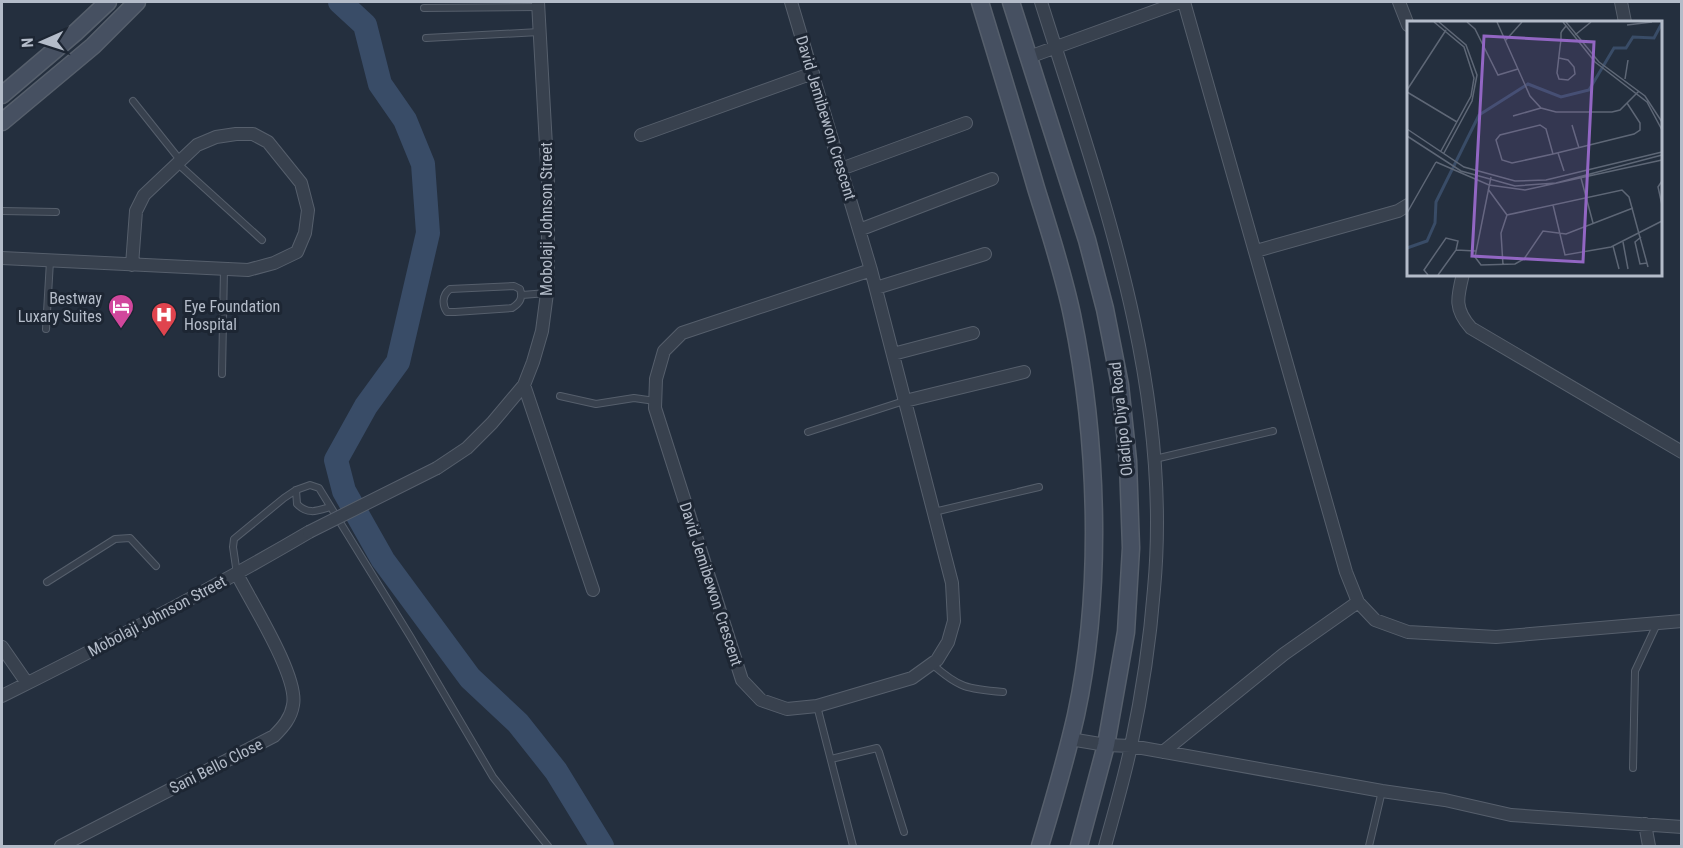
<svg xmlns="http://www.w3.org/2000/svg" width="1683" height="848" font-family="'Roboto Condensed',sans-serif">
<rect width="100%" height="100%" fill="#242f3e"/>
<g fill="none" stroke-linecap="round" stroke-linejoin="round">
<path stroke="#394c67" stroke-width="24" d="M340,2L365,25L380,84L405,120L423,164L428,233L398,362L366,406L336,460L344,491L383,560L470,678L518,723L556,771L602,846"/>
<defs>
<path id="lane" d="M424,8L538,7
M426,38L539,32
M133,101L180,160
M177,163L262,240
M2,211L56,212
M514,286L520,289C523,298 520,303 512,308L455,312H447C442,305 442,295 450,289Z
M522,295L547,293
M46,329L50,261
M222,374L224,269
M560,396L596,404L634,398L655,401
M808,432L904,401
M1155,459L1273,431
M296,490L297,504C308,515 317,511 330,507
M934,512L1039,487
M237,574L233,547L234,539L284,498L296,490L310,485L319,488L410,636L493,777L548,846
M47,582L115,539L130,538L156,566
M932,664C959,688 967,689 1003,692
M817,706L853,846
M831,759L877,748L879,752L904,832
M1633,768L1635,671L1657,624
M1369,846L1382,791"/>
<path id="street" d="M791,2L871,270L952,583L954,621L948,642L937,660L912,678L817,706L787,709L761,700L742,680L655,408L656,379L664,351L682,333L871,270
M1041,2C1101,192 1173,386 1154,589C1150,641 1142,694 1131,746C1124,779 1114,813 1105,846
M1184,2L1346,572L1358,602L1375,620L1408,632L1496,637L1682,621
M1399,2L1408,25
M1621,2L1625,22
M1029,57L1180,2
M641,135L813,73
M841,169L966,123
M859,230L992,179
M1256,251L1398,211L1408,205
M2,258L248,270L274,263L297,252L305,233L308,210L301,183L268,142L253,134H236L216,137L197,145L144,195L136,211L132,265
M1463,274C1457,298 1454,309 1471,328L1682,452
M876,288L985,254
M893,354L973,333
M524,385L593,590
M905,401L1024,372
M437,468L467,448L492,423L524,385L533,362L542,331L547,293L548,262V182L538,2
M2,647L27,683
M2,696C106,644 209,591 309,532
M1070,739L1106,745L1131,746L1382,791L1445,800L1511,815L1682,827
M1163,752L1284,654L1358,602
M1645,824L1649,846
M61,846L274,736C283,727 291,718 293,705C299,677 251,602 237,574"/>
<path id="secondary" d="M980,2C999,64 1018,126 1036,188C1049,230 1063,272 1072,315C1098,440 1103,590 1076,715C1066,759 1053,803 1040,846
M1011,2L1087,240L1105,309L1120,385L1128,461L1131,548L1126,632L1106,745L1079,846
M2,95L75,33L108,2
M2,122L93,46L137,2"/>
</defs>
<use href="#lane" stroke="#565f6c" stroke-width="8"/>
<use href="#street" stroke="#565f6c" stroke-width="14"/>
<use href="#secondary" stroke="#565f6c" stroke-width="19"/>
<use href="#lane" stroke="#38414e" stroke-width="6"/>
<use href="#street" stroke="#38414e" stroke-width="12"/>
<use href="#secondary" stroke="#465061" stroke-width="16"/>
<defs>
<path id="street-bridge" d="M309,532L437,468"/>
</defs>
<use href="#street-bridge" stroke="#565f6c" stroke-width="14" stroke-linecap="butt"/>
<use href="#street-bridge" stroke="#38414e" stroke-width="12"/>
</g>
<defs>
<symbol id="hotel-pin" viewBox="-11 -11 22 30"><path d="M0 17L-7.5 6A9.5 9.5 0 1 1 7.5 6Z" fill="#d1479c" stroke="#1d2633"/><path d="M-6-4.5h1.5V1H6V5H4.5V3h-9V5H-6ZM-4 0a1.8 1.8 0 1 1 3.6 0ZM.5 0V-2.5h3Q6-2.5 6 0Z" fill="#fff"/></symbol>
<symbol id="hospital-pin" viewBox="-11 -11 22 30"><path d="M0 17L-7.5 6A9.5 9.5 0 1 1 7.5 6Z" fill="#e0444e" stroke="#1d2633"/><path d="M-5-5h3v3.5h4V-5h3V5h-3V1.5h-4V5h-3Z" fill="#fff"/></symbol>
</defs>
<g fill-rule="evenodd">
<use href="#hotel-pin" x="106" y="292" width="30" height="40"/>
<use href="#hospital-pin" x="149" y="300" width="30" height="40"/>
</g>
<g text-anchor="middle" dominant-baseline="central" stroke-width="6" stroke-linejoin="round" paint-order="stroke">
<g font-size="16" fill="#b4bcc9" stroke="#1d2633">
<text transform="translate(826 118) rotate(73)">David Jemibewon Crescent</text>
<text transform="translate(546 219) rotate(-90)">Mobolaji Johnson Street</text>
<text transform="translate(1121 419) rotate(-96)">Oladipo Diya Road</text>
<text transform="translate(711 584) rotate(72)">David Jemibewon Crescent</text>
<text transform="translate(157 616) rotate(-28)">Mobolaji Johnson Street</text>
<text transform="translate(216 766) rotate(-27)">Sani Bello Close</text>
</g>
<g font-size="16" fill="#b4bcc9" stroke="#1d2633" text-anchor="end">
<text x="102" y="298">Bestway<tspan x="102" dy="18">Luxary Suites</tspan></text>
<text x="184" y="306" text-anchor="start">Eye Foundation<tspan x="184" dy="18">Hospital</tspan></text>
</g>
</g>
<g transform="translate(1407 21)">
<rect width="255" height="255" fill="#242f3e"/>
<path fill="none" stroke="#394c67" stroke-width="3" d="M0,227L20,220L28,202L29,181L72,94L121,63L154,76L182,69L207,27H219L226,16L247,17L255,2"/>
<path fill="none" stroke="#5e6776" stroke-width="1.5" d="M27,1L57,26L67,57L64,75L34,130M32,1L59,24L70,54L65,80L37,132M60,1L68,8L91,54L111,48M90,1L123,75L134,87L149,91H205L213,89L232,70M156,1L188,41L240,81L255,109M159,1L192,41L238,75L255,101M220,4L245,1M168,14L184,1M98,20L115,1M152,37L161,39L167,46L168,53L161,59L152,58L150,52L153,26L154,19V12L155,10L159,5M218,58L221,39M0,69L39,9M0,71L50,101M106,95L134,87M165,104L172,127M0,108L57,146L108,160L139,159L255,131M0,115L54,150L108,165L149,162L255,134M151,132L157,150M146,133L139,108L133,104L93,114L89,119L95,139L105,142L146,133L227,113L233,109V102L220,82M29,141L82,164L118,169L255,139M84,156L68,236L74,244L108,243L117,238L136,210L159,213L226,187M174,157L186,202M255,160L251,166L255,184M81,168L100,194M146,184L158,234L204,226L255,200M0,192L29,141M234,216L228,221L233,243L240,242M216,221L221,248M206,225L212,248M96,244L94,212L100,194L215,169L222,176L241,246M21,254L17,249L39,217L51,220L49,229M31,254L49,229L69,230"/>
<path fill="#9266c3" fill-opacity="0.15" stroke="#9266c3" stroke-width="3" d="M77,15L187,21L176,241L65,235Z"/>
<rect width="255" height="255" fill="none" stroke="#b4bcc9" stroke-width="3"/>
</g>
<rect width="1683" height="848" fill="none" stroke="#b4bcc9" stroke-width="6"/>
<g transform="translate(42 42) rotate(267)" stroke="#1d2633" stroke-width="4.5" paint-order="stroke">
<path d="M0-4.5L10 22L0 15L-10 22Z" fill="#b4bcc9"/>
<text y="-9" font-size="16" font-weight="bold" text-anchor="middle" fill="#b4bcc9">N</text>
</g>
</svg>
